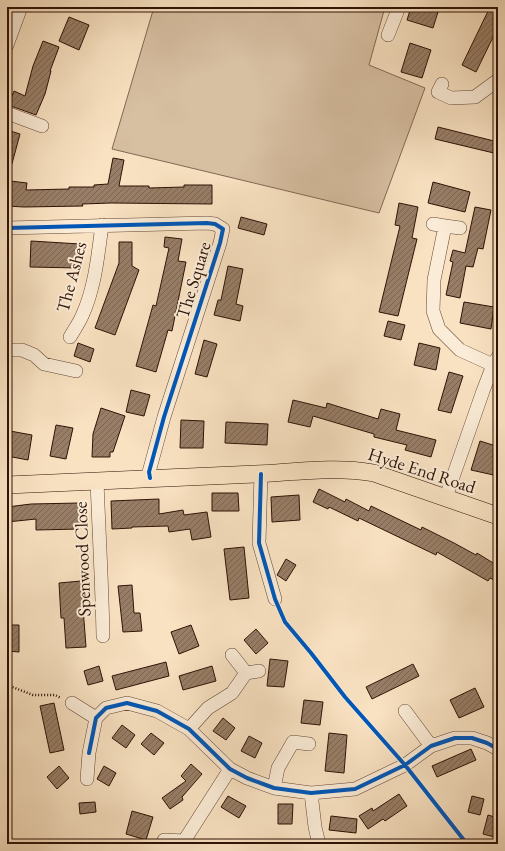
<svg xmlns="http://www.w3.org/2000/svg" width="505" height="851" font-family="'EB Garamond',serif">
<defs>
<pattern id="building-hatch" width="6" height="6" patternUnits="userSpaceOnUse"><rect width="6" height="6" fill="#987e67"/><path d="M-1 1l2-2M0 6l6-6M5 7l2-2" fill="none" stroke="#7c6653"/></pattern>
</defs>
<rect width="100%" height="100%" fill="#f9e2c2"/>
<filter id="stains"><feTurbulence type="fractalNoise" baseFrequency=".005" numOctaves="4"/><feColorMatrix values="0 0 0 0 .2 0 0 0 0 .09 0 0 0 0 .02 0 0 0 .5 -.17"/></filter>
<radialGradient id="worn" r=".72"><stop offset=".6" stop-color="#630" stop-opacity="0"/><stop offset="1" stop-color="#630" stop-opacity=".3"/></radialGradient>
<path fill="#d7bfa2" stroke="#836854" d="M154,7H385L369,65L425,88L379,213L112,149Z"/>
<path fill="url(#building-hatch)" stroke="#2f1205" d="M411,7H423L438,12L433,28L407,20Z
M490,7H498V27L476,72L462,65Z
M69,17L89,25L79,50L59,41Z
M43,41L59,47L50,71H51L45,94L36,115L8,105L14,91L25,96L33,66Z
M410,43L431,50L422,78L401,72Z
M438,127L498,142V154L435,139Z
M7,130L20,134L10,171L7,170Z
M113,158L124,160L119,186H149V188L184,187V185H212V204L111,203L82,204L83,206L24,207L7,206L10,181L27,183L26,190L69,189V187H94V185L108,184Z
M433,182L470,192L465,212L428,203Z
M399,203L418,207L412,238L417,239L398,316L379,312L400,226L395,225Z
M475,207L491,210L483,249L478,248L473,267L466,266L460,298L446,295L453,262L450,261L453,250L465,253Z
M241,217L267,224L264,235L238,228Z
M165,237L182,239L178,261L186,262L172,331L168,330L156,372L136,366L153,305L156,306L169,248L164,247Z
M31,241L80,244L79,268L30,267Z
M119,242H132V266L139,270L115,335L95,328L119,263Z
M228,266L243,269L236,304L243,306L240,321L214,315L218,300H221Z
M464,302L494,307L491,329L460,323Z
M388,321L405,325L401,340L384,336Z
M204,340L217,344L207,377L195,374Z
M78,343L94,349L90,362L74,356Z
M419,343L440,348L436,370L414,365Z
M449,372L463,376L451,413L438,410Z
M131,390L150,395L144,416L126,412Z
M293,400L326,408L327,403L378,419L381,409L400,414L396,430L436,440L431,457L405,450L407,445L374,437V434L313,416L310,427L288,422Z
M101,408L125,416L113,452H110V457H92L93,434Z
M181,420L204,421L203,448H180Z
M226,422L268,424L267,445L225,443Z
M56,425L73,428L66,459L50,456Z
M10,431L32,435L28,460L7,456V445Z
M480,441L496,446L493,457L498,458V476L471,470Z
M319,489L345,502L346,499L369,511L371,506L421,530L422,527L454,543L476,555L477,553L498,566V582L490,578L488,581L437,552L436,555L359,518L358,521L329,507L328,509L313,502Z
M212,493H238L239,511H212Z
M299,495L300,520L272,522L271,497Z
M159,499V514L183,510L184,515L207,512L211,537L192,540L190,529L169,532L168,526L132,527V528L112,529L111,501Z
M79,503L80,529L36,530V519L7,522V507L31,504Z
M244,547L249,598L230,600L224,549Z
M286,559L296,565L286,581L277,575Z
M81,581L86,647L66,648L64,618H61L59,583Z
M132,585L134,613H140L142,631L123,632L118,586Z
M7,625H19V652L7,651Z
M191,625L199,646L179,654L171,632Z
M256,629L268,643L256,654L244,640Z
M270,659L288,661L284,687L267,686Z
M166,662L169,676L116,690L112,676Z
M413,664L419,676L372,699L366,687Z
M99,666L103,681L88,685L84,671Z
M212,666L216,681L183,690L179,676Z
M475,688L484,707L459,718L450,700Z
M304,700L323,702L320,725L301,723Z
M54,703L64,750L50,753L40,706Z
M223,718L235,728L226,740L213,731Z
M122,725L135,735L126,748L112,738Z
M151,733L164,743L154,755L141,744Z
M329,733L347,735L344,773L325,771Z
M249,736L262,743L255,758L241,751Z
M471,749L476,760L437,777L432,766Z
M191,764L202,774L182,797L183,800L170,809L162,798L186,781L181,776Z
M59,766L69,778L57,789L47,777Z
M104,766L116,773L109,786L97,779Z
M399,794L407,806L385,821L383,819L368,829L359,816L372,808L373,811Z
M228,796L246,806L239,818L221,807Z
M472,796L484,799L480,815L468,812Z
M95,802L96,812L80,814L79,803Z
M278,804H293L292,824H278Z
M132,811L153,817L146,840L126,834Z
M488,815L498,818V838L483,834Z
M331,816L357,819L356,833L329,830Z"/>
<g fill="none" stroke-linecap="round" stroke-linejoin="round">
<defs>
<path id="minor" d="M388,35L399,7
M7,45L21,7
M442,84L438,92L451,98L475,97L498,80
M7,113L42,126
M433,224L445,226L434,280L433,311L439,329L460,350L493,365
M445,226L460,228
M7,228L207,223L215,224L223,229L220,243L164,417L149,472L150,478
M70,337C74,330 79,323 82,316C95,288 98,255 102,225
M7,350H22L34,355L44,364L76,371
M261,474L259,543L275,599
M97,481C99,533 102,584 103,636
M446,497L483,391L493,365L498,357
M246,673L259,671
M72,703L96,718
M405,711L431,746
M189,729L208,708L232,693L246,673L232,655
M87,779L89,753L96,718L106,708L127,703L157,711L189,729L230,769L247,778L274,788L311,793L355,789L405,765L431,746L455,738H472L487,743L498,749
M274,788L278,768L293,742L309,744
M311,793L315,827L319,844
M164,840L184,841
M186,844L184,841L230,769"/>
<path id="major" d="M7,485C90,481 173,477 256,474C296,472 335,466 374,473L498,516"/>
</defs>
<use href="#minor" stroke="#624634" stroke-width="14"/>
<use href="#major" stroke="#2f1205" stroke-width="18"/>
<path stroke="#2f1205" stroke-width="2.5" stroke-dasharray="1 2" stroke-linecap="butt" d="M7,685L33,695H55L61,698"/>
<use href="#minor" stroke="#fbecd7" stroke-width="13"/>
<use href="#major" stroke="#f9e2c2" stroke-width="17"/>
<defs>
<path id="cycleway" d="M7,228L207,223L215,224L223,229L220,243L164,417L149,472L150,478
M261,474L259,543L275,599L285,622L311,653L345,697L405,765L467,844
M89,753L96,718L106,708L127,703L157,711L189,729L230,769L247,778L274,788L311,793L355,789L405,765L431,746L455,738H472L487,743L498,749"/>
</defs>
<use href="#cycleway" stroke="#fbecd7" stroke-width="6"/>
<use href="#cycleway" stroke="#0057b8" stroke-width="4"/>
</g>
<g text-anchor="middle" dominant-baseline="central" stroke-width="4" stroke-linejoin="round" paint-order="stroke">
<g font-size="18" fill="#2f1205" stroke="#fbecd7">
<text transform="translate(71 277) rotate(-75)">The Ashes</text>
<text transform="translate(193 280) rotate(-73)">The Square</text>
<text transform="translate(422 470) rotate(18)">Hyde End Road</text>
<text transform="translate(82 559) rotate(-92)">Spenwood Close</text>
</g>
</g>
<rect width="505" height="851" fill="none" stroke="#f9e2c2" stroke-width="24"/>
<rect x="8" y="8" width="489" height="835" fill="none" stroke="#2f1205" stroke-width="2"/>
<rect x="12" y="12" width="481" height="827" fill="none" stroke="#2f1205"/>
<rect width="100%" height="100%" filter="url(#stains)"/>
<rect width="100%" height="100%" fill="url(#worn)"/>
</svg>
